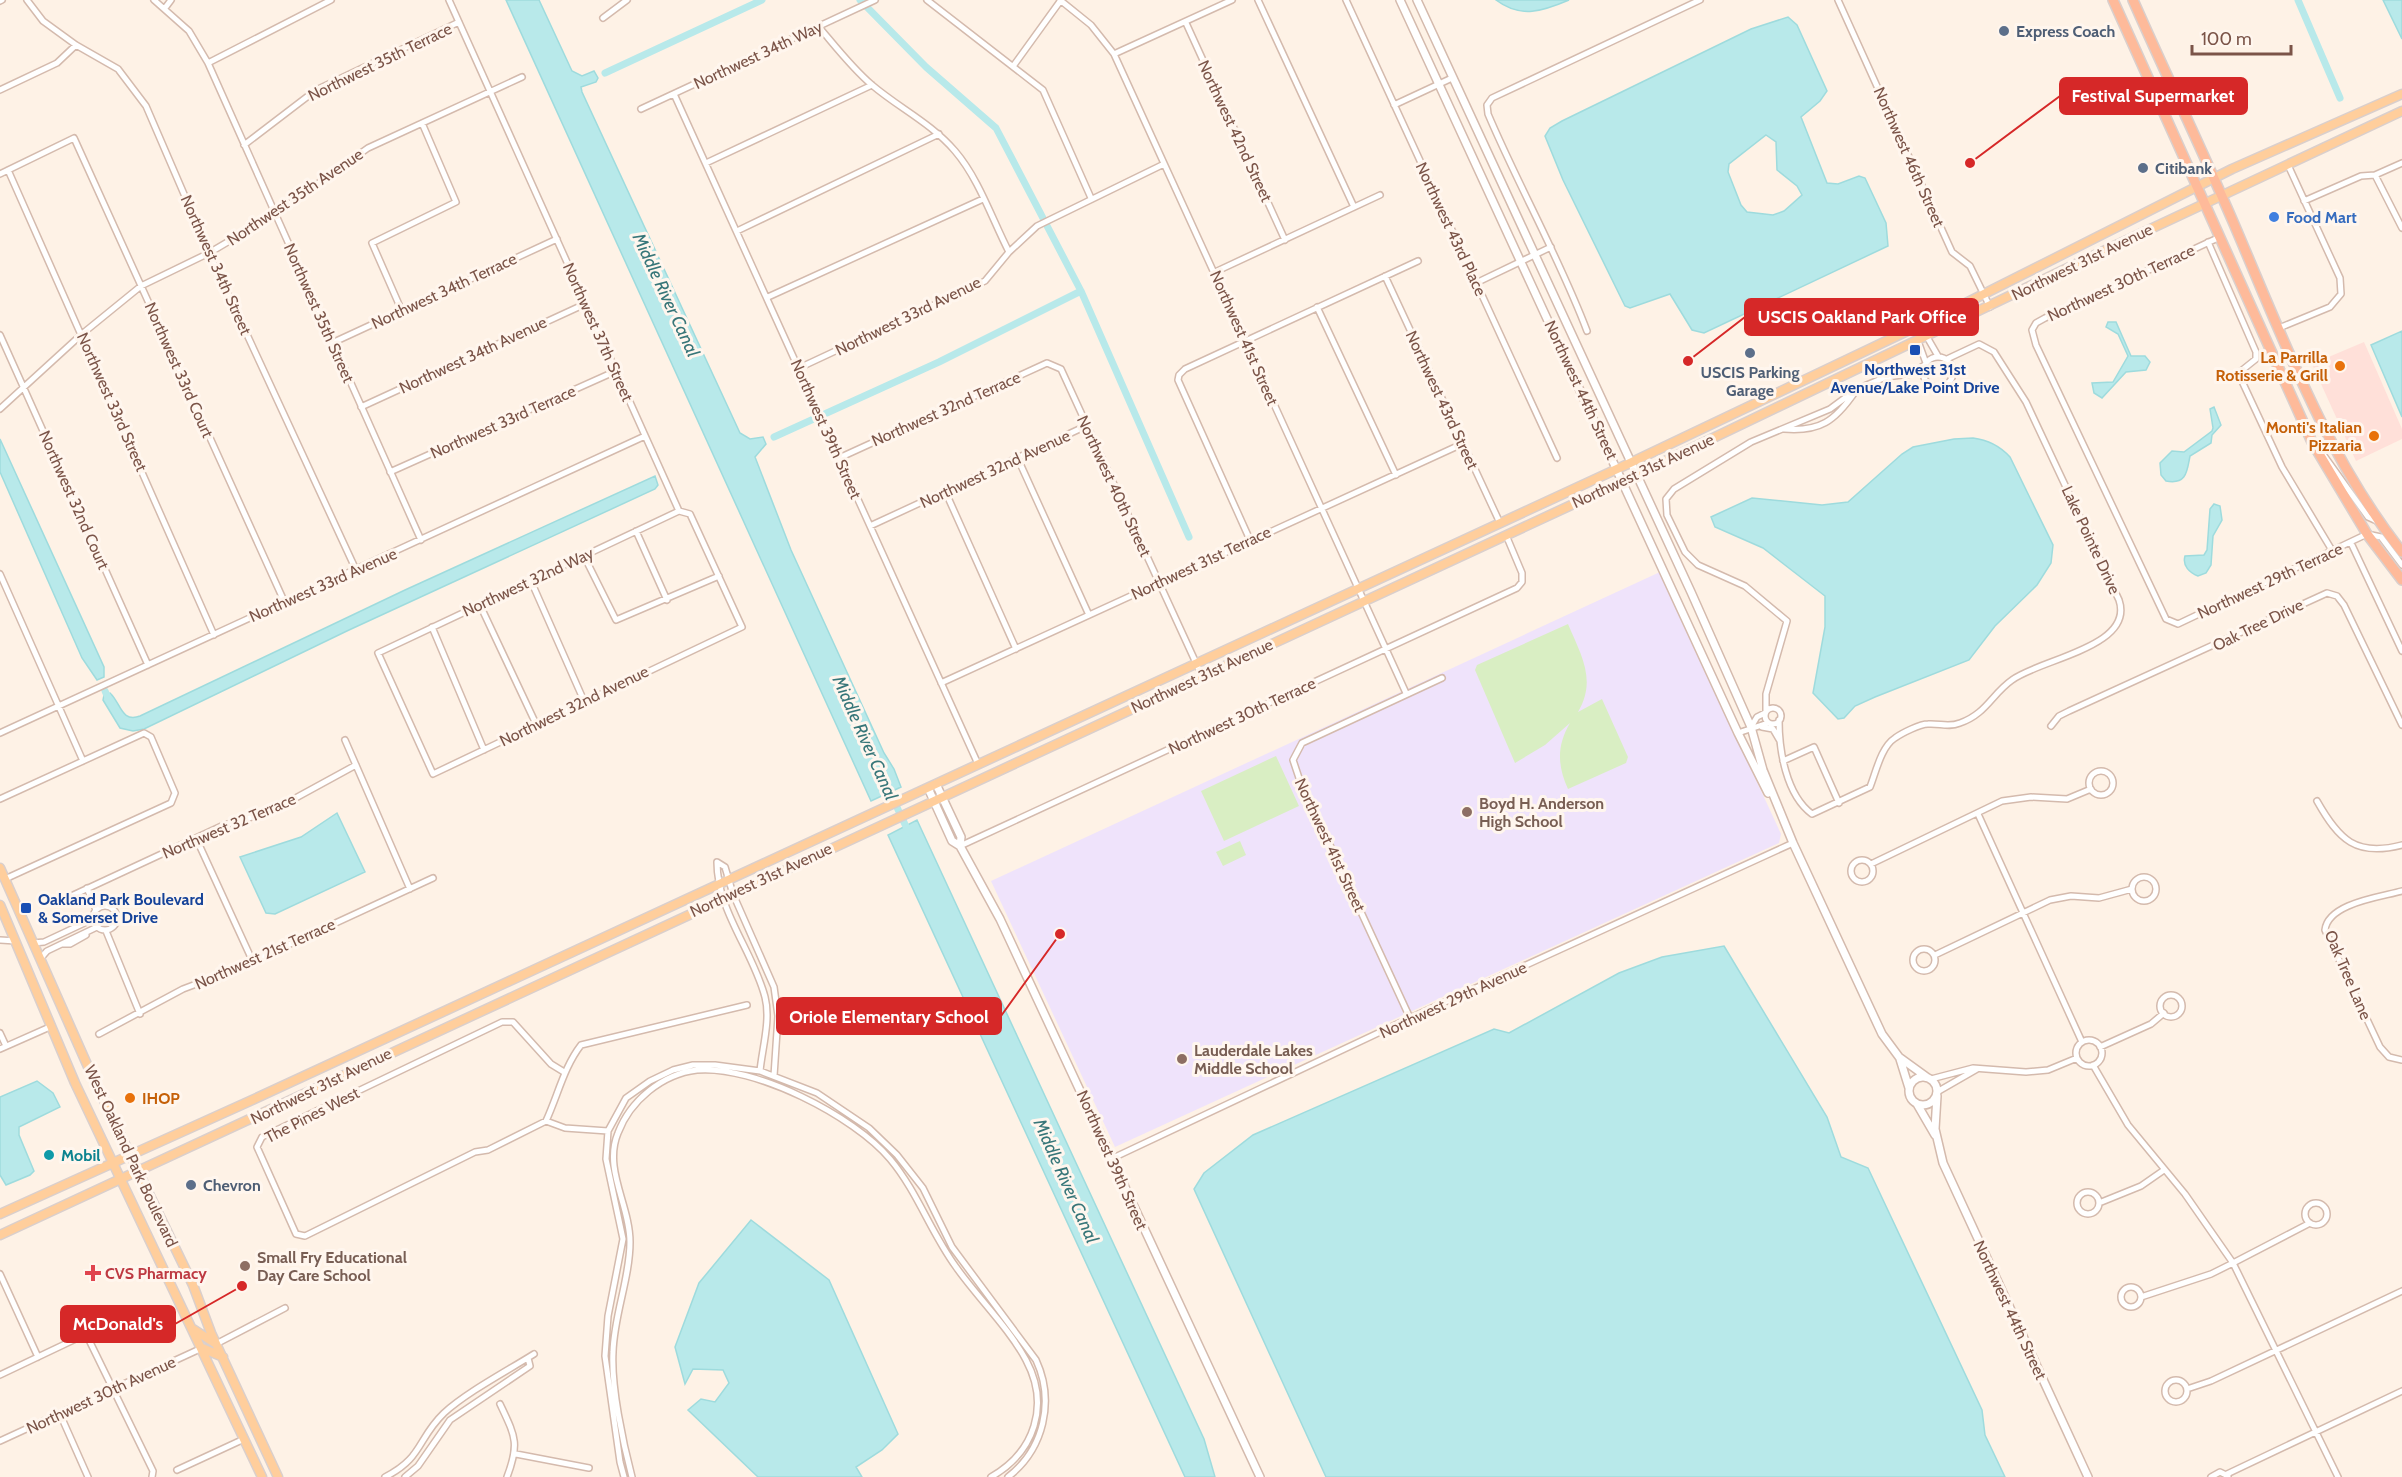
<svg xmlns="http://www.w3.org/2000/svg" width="2402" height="1477" font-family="Cabin,sans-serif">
<rect width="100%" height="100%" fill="#fef2e6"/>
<path fill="#ffe0d9" d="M2364,342L2402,429V439L2356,461L2312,364Z"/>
<path fill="#efe3fb" d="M1660,572L1781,834L1779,843L1115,1147L991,881Z"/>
<path fill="#d9eec3" d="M1568,624C1581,655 1597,680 1578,712L1602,699L1628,757L1626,763L1568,789C1557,765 1557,745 1570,723L1545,745L1515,763L1475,670L1477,665Z
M1276,756L1299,806L1224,841L1201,791Z
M1240,841L1246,855L1223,866L1216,852Z"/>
<path fill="#b8e9ea" stroke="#9edbdd" stroke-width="1.5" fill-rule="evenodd" d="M506,0H539L572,71L582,76L594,71L598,78L596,82L581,87L582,92L740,433L750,439L763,437L766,444L755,457L791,550L884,753L894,769L901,787L871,801Z
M1496,0H1569C1543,11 1521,19 1496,0Z
M2383,0H2402V39Z
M1788,17L1797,25L1827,91L1820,101L1801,117L1827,183L1838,184L1859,176L1865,178L1886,223L1888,246L1704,333L1692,330L1670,294L1630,308L1625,306L1563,180L1545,136L1550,128L1562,121L1751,29ZM1766,135L1776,142L1777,170L1797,186L1802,195L1784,211L1773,215L1747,212L1741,205L1728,172L1729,164Z
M2108,322H2116L2131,356H2145L2150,362L2146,370L2126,372L2102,398L2094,393L2092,383L2113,382L2128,356L2118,334L2106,327Z
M2402,331V417L2371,345Z
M2214,407L2221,425L2212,435L2211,443L2190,456C2187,471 2187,485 2166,481L2161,475L2160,463L2172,451L2184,452L2212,431L2213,428L2210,409Z
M1973,438C1989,440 2000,446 2010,457L2053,545L2051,563L2037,585L1995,626L1969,660L1875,697L1855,706L1844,718L1838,719L1813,693L1825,627V596L1763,548L1715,527L1711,517L1752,498L1822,505L1848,502L1902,454L1913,447L1954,439Z
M0,439L104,667V677L97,680L82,658L0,472Z
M655,476L658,485L655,489L349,630L144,729L133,731L120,728L103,700L104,695L110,693C121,703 121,723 140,716L405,590Z
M2214,504L2220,506L2222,520L2213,536L2211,565L2206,573L2198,576C2190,573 2182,566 2185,556L2204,555L2207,550L2210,509Z
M337,813L365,872L275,914L266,913L240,857L301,837Z
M917,820L1204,1439L1215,1477H1185L888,835Z
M1724,946L1827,1117L1841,1157L1868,1168L1982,1410L1985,1435L2005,1477H1326L1194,1189L1204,1173L1253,1135L1494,1029L1509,1033L1619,973L1662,957Z
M37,1081L53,1093L60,1107L19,1127V1135L34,1171L30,1175L6,1185L0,1175V1097Z
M751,1220L829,1280L898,1434L882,1450L856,1467L862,1477H758L688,1410L701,1399L715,1402L729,1383L723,1370L693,1369L685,1384L675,1347L699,1283Z"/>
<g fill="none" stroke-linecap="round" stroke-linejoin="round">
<path stroke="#b8e9ea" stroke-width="7" d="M2298,0L2340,98
M605,73L762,0
M1081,291L1189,537
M774,437L939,362L1081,291L996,128L926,67L860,0
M105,691L110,702
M887,786L909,833"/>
<defs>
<path id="minor" d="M27,0L43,21L76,45L118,69L146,106L212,259L356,570
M154,0L189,31L208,63L421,540
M449,0L679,511
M927,0L1043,90L1091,198
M1060,0L1091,25L1114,54L1406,693
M1258,0L1354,207
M1346,0L1557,458
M1838,0L1952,252L1970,266L1990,307
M0,1L2,0
M165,8L171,0
M603,18L627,0
M1186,23L1285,240
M819,27C836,47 852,68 872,85C899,108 931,123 955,151C979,179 992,219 1009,252
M1114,54L1232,0
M208,63L331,0
M1014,65L1061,0
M0,90L57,63L76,45
M674,94L978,764
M1394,105L1452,78
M641,109L875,0
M244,145L316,90L459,22
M706,163L872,85
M8,170L214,635
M0,174L74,138L284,601
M2375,175L2402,228
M2304,201L2361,176L2375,175L2402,163
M737,231L939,134
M2220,237L2045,318L2036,323L2032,330L2036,345L2166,619L2178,624L2367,534L2381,537L2402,565
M2208,242L2256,352V359L2241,371L2240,377L2282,467L2333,552
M1215,272L1380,195
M1385,276L1500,523
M1476,283L1551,247
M768,297L983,199
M1317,307L1396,475
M401,309L372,243L456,202L422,123
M2279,328L2330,307L2341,294L2340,278L2288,165
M1587,331C1559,257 1519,187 1488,114L1487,105L1492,98L1700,0
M0,335L148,665
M1927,337L1938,356
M1918,341L1926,363
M332,343L557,239
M1923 372a15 15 0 1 1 30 0a15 15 0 1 1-30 0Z
M799,368L985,281L1009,252L1037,226L1164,164
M361,407L585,304
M0,409L82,334L141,286L209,253L275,214L368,148L522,77
M1784,429C1820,432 1835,421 1855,392
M2320,450L2368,517L2377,521
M839,458L1047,363L1061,369L1202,676
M1018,459L1089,615
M390,472L616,371
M946,493L1016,649
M679,511L690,514L742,627L433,774L378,653Z
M870,526L1086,426
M636,531L667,600
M1250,540L1178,380L1179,375L1185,369L1418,261
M2351,543L2402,651
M584,556L616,620L719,576
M0,574L83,761
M531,581L584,701
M480,605L536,724
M432,627L484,750
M941,683L1462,444
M1765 716a8 8 0 1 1 16 0a8 8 0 1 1-16 0Z
M1766,711V694L1787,621L1745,586L1698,565L1685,552L1667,515L1666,499L1674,489L1751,442L1830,409L1857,389L1886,377L1910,374L1925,365
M1779,720C1779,750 1786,795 1812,814L1870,787C1876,772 1881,747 1895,738C1902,733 1920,724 1928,724C1940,723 1948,728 1960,723C1986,714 1992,694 2012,680C2040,659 2135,647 2119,600L2026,402L1994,352L1979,344L1947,359
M2051,726L2059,716L2069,711L2327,593L2337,596L2344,605L2402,725
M1751,727L1757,717L1765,713
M1762,727L1773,729L1780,741
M0,733L645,436
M1738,733L1768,723
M345,740L410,889
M1783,761L1814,747L1839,803
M2089 783a12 12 0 1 1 24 0a12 12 0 1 1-24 0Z
M0,799L144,733L151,737L175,793L171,803L5,879
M2317,801C2339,840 2356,857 2402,845
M1978,814L2082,1042
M196,838L253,962
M960,846L1517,588L1522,582V573L1506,535
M1851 871a11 11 0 1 1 22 0a11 11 0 1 1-22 0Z
M1871,864L2002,801L2031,797L2067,799L2091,789
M2132 889a12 12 0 1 1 24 0a12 12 0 1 1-24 0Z
M87,888L96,910
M2402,891C2381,897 2328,903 2325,930L2380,1047L2389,1057L2402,1060
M67,898L224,825L270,812L356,765
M93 918a12 12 0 1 1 24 0a12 12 0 1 1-24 0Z
M106,931L140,1014
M0,940L16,941
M33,943L44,942L93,919
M62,944H70L86,935
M1913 960a11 11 0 1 1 22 0a11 11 0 1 1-22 0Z
M1935,955L2050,900L2071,896L2099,898L2132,889
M40,959L47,951L97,927
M2160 1006a11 11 0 1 1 22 0a11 11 0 1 1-22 0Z
M1410,1018L1299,778L1293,760L1302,743L1442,678
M0,1033L6,1046
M99,1034L183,989L236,969L433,878
M2076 1053a13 13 0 1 1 26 0a13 13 0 1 1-26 0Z
M2100,1047L2151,1024L2164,1013
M0,1049L52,1026
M2093,1065L2128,1125L2185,1194L2233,1263L2211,1274L2141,1297
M760,1071C762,1049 771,1020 765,997C753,951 717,911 717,862L725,867L733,894L774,987L778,1016L774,1076
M1931,1079L1973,1068L2026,1072L2048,1070L2077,1058
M1937,1092L1977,1069
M546,1121L488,1150L475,1152L305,1236L296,1234L257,1147L262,1137L502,1022H513L551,1064L564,1072
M608,1131L565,1128L546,1121C558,1095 564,1067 581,1045L747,1005
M1113,1158L1410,1018L1793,843
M2077 1203a11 11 0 1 1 22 0a11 11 0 1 1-22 0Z
M2099,1203L2141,1186L2164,1170
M2305 1214a11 11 0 1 1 22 0a11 11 0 1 1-22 0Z
M2310,1223L2233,1263L2338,1477
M0,1274L38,1357
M2121 1297a10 10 0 1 1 20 0a10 10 0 1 1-20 0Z
M216,1344L285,1308
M0,1375L82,1336L89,1340L153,1471L152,1477
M2165 1391a11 11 0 1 1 22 0a11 11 0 1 1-22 0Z
M2187,1389L2211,1381L2402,1291
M500,1404C515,1436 520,1443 507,1477
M60,1414L88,1477
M0,1441L202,1348
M516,1454L589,1468
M177,1470L244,1439
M2227,1474L2402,1391
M385,1477C423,1458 417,1439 444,1413C467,1392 507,1371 534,1354
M405,1477L418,1466L450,1420L530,1366L528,1358
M624,1477L620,1462L605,1356L608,1316L623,1239L606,1159L608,1131L626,1098L650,1081L673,1070L693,1065H715L760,1071L817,1093L869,1128L897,1155L923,1188L952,1247L1036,1360C1055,1401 1044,1449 1008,1477
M632,1477C623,1443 611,1386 613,1352C614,1315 630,1278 630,1242C630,1205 603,1169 618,1133C630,1101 662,1074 697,1070C754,1065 854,1116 890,1159C917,1191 931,1233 956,1267C977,1297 1009,1328 1026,1360C1050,1405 1035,1452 991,1477
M2211,1477L2220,1472L2228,1476"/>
<path id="tertiary" d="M1400,0L1738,733L1768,793
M1417,0L1691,592L1751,727L1763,770L1793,843L1882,1034L1899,1057L1928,1078
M936,784L961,837L960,846L1000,919L1260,1477
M928,788L952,841L960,846
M1900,1059L1909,1088
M1909 1091a14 14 0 1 1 28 0a14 14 0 1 1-28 0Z
M1937,1096L1935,1129L1943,1163L2088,1477
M1917,1104L1935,1135"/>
<path id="primary" d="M0,868L93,1078L193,1285L211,1333L278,1477
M0,905L75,1083L262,1477
M0,1214L250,1101L1630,463L1964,304L2232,169L2402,94
M0,1235L1636,475L2080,262L2402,111
M193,1329L216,1344
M202,1348L223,1357"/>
<path id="trunk" d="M2113,0L2312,442L2367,534L2402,580
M2133,0C2166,75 2202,149 2234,224C2282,336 2326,456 2402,552"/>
</defs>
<use href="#minor" stroke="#d4baad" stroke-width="8"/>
<use href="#tertiary" stroke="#d4baad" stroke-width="10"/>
<use href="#primary" stroke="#dacfcc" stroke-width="11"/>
<use href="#trunk" stroke="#dacfcc" stroke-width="12"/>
<use href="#minor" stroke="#fff" stroke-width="5"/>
<use href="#tertiary" stroke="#fff" stroke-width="7"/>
<use href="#primary" stroke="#ffce9c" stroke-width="8"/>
<use href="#trunk" stroke="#feba9a" stroke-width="9"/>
</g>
<g fill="#5c6f8a" stroke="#fff6ee" stroke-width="2">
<circle cx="2004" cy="31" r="6"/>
<circle cx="2143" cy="168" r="6"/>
<circle cx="1750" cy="353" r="6"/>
<circle cx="191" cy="1185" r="6"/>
</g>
<circle fill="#3f7fe0" stroke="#fff6ee" stroke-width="2" cx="2274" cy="217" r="6"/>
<g fill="#1a4fb4" stroke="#fff6ee" stroke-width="2">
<rect x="1909" y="344" width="12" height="12" rx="3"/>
<rect x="20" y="902" width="12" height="12" rx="3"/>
</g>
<g fill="#e8710a" stroke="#fff6ee" stroke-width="2">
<circle cx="2340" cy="366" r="6"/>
<circle cx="2374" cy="436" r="6"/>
<circle cx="130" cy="1098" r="6"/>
</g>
<g fill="#8d6e63" stroke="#fff6ee" stroke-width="2">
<circle cx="1467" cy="812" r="6"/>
<circle cx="1182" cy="1059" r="6"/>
<circle cx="245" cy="1266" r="6"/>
</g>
<circle fill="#0f9aa8" stroke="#fff6ee" stroke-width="2" cx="49" cy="1155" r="6"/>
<path fill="#e0444e" stroke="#fff6ee" stroke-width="2" d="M90 1264h6v6h6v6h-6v6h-6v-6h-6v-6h6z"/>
<g text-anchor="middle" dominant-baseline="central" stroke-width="6" stroke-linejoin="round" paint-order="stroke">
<g font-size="16" font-weight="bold" fill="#4e5e75" stroke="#fff6ee" text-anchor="start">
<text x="2016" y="31">Express Coach</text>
<text x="2155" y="168">Citibank</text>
<text x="1750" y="372" text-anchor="middle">USCIS Parking<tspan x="1750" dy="18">Garage</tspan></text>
<text x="203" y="1185">Chevron</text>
</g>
<g font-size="16" fill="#7b5448" stroke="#fff6ee">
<text transform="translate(758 55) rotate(-25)">Northwest 34th Way</text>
<text transform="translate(380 62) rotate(-26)">Northwest 35th Terrace</text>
<text transform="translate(1235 131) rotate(65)">Northwest 42nd Street</text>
<text transform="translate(1909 157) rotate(66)">Northwest 46th Street</text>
<text transform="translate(295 197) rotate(-34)">Northwest 35th Avenue</text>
<text transform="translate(1451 229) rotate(65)">Northwest 43rd Place</text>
<text transform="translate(2082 262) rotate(-26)">Northwest 31st Avenue</text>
<text transform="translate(216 265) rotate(66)">Northwest 34th Street</text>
<text transform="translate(2121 283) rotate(-25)">Northwest 30th Terrace</text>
<text transform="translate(444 291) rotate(-25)">Northwest 34th Terrace</text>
<text transform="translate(319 313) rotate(66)">Northwest 35th Street</text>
<text transform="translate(908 316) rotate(-26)">Northwest 33rd Avenue</text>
<text transform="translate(598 332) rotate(66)">Northwest 37th Street</text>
<text transform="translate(1244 338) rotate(66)">Northwest 41st Street</text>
<text transform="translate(473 355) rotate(-25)">Northwest 34th Avenue</text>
<text transform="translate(179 370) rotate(66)">Northwest 33rd Court</text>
<text transform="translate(1581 390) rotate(65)">Northwest 44th Street</text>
<text transform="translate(1442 400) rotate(65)">Northwest 43rd Street</text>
<text transform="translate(112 402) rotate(66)">Northwest 33rd Street</text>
<text transform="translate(946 409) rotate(-24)">Northwest 32nd Terrace</text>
<text transform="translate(503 422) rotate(-24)">Northwest 33rd Terrace</text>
<text transform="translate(826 429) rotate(66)">Northwest 39th Street</text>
<text transform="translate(995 469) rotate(-25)">Northwest 32nd Avenue</text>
<text transform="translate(1643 471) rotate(-25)">Northwest 31st Avenue</text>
<text transform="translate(1114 486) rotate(65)">Northwest 40th Street</text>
<text transform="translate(74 500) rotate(66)">Northwest 32nd Court</text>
<text transform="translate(2091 540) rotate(65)">Lake Pointe Drive</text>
<text transform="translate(1201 563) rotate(-25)">Northwest 31st Terrace</text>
<text transform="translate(2270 581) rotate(-25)">Northwest 29th Terrace</text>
<text transform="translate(528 582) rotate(-25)">Northwest 32nd Way</text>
<text transform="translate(323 585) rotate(-24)">Northwest 33rd Avenue</text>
<text transform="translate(2258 625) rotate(-26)">Oak Tree Drive</text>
<text transform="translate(1202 676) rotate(-25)">Northwest 31st Avenue</text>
<text transform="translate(574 706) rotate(-26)">Northwest 32nd Avenue</text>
<text transform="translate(1242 716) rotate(-25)">Northwest 30th Terrace</text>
<text transform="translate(229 826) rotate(-23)">Northwest 32 Terrace</text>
<text transform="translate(1330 845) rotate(65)">Northwest 41st Street</text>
<text transform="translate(761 880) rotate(-25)">Northwest 31st Avenue</text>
<text transform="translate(265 954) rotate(-24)">Northwest 21st Terrace</text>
<text transform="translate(2348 975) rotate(67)">Oak Tree Lane</text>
<text transform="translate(1453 1000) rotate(-25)">Northwest 29th Avenue</text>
<text transform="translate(321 1086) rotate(-26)">Northwest 31st Avenue</text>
<text transform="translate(312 1115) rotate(-27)">The Pines West</text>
<text transform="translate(131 1156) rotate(65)">West Oakland Park Boulevard</text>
<text transform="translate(1112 1160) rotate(66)">Northwest 39th Street</text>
<text transform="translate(2010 1310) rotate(65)">Northwest 44th Street</text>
<text transform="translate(101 1395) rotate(-25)">Northwest 30th Avenue</text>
</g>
<g font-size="16" font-weight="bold" fill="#366cbe" stroke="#fff6ee" text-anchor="start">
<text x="2286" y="217">Food Mart</text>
</g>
<g font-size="16" font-weight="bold" fill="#c56008" stroke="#fff6ee" text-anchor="end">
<text x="2328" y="357">La Parrilla<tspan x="2328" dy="18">Rotisserie &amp; Grill</tspan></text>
<text x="2362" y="427">Monti's Italian<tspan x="2362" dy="18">Pizzaria</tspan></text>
<text x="142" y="1098" text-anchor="start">IHOP</text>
</g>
<g font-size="16" font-weight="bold" fill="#164399" stroke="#fff6ee">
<text x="1915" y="369">Northwest 31st<tspan x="1915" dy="18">Avenue/Lake Point Drive</tspan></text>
<text x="38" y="899" text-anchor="start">Oakland Park Boulevard<tspan x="38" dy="18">&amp; Somerset Drive</tspan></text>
</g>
<g font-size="16" font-weight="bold" fill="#785e54" stroke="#fff6ee" text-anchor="start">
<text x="1479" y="803">Boyd H. Anderson<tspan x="1479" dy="18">High School</tspan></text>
<text x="1194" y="1050">Lauderdale Lakes<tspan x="1194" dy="18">Middle School</tspan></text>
<text x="257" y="1257">Small Fry Educational<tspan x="257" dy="18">Day Care School</tspan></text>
</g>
<g font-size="16" font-weight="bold" fill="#0d838f" stroke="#fff6ee" text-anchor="start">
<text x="61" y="1155">Mobil</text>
</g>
<g font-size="16" font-weight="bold" fill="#be3a42" stroke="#fff6ee" text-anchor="start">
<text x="105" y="1273">CVS Pharmacy</text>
</g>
<g font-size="18" font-style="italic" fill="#377679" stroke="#fff6ee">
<text transform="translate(666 295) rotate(65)">Middle River Canal</text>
<text transform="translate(865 738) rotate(66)">Middle River Canal</text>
<text transform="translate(1066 1181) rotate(66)">Middle River Canal</text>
</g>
</g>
<path fill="none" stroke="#d62828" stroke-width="2" d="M1970 163L2060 96M1688 361L1745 317M1060 934L1001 1016M242 1286L175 1324"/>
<g fill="#d62828" stroke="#fff6ee" stroke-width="2">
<circle cx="1970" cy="163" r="6"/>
<circle cx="1688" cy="361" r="6"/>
<circle cx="1060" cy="934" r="6"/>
<circle cx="242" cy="1286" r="6"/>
</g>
<g fill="#d62828" stroke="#d62828" stroke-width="2">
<rect x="2060" y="78" width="187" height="36" rx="6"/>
<rect x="1745" y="299" width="233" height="36" rx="6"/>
<rect x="777" y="998" width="224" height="36" rx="6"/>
<rect x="61" y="1306" width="114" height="36" rx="6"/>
</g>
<g font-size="18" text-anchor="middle" font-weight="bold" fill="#fff">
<text x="2153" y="102">Festival Supermarket</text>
<text x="1862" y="323">USCIS Oakland Park Office</text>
<text x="889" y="1023">Oriole Elementary School</text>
<text x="118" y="1330">McDonald's</text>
</g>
<path d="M2192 45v9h99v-9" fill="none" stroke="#7b5448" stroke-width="3"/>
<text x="2201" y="45" font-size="18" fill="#7b5448" stroke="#fff6ee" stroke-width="4.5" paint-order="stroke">100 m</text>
</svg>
